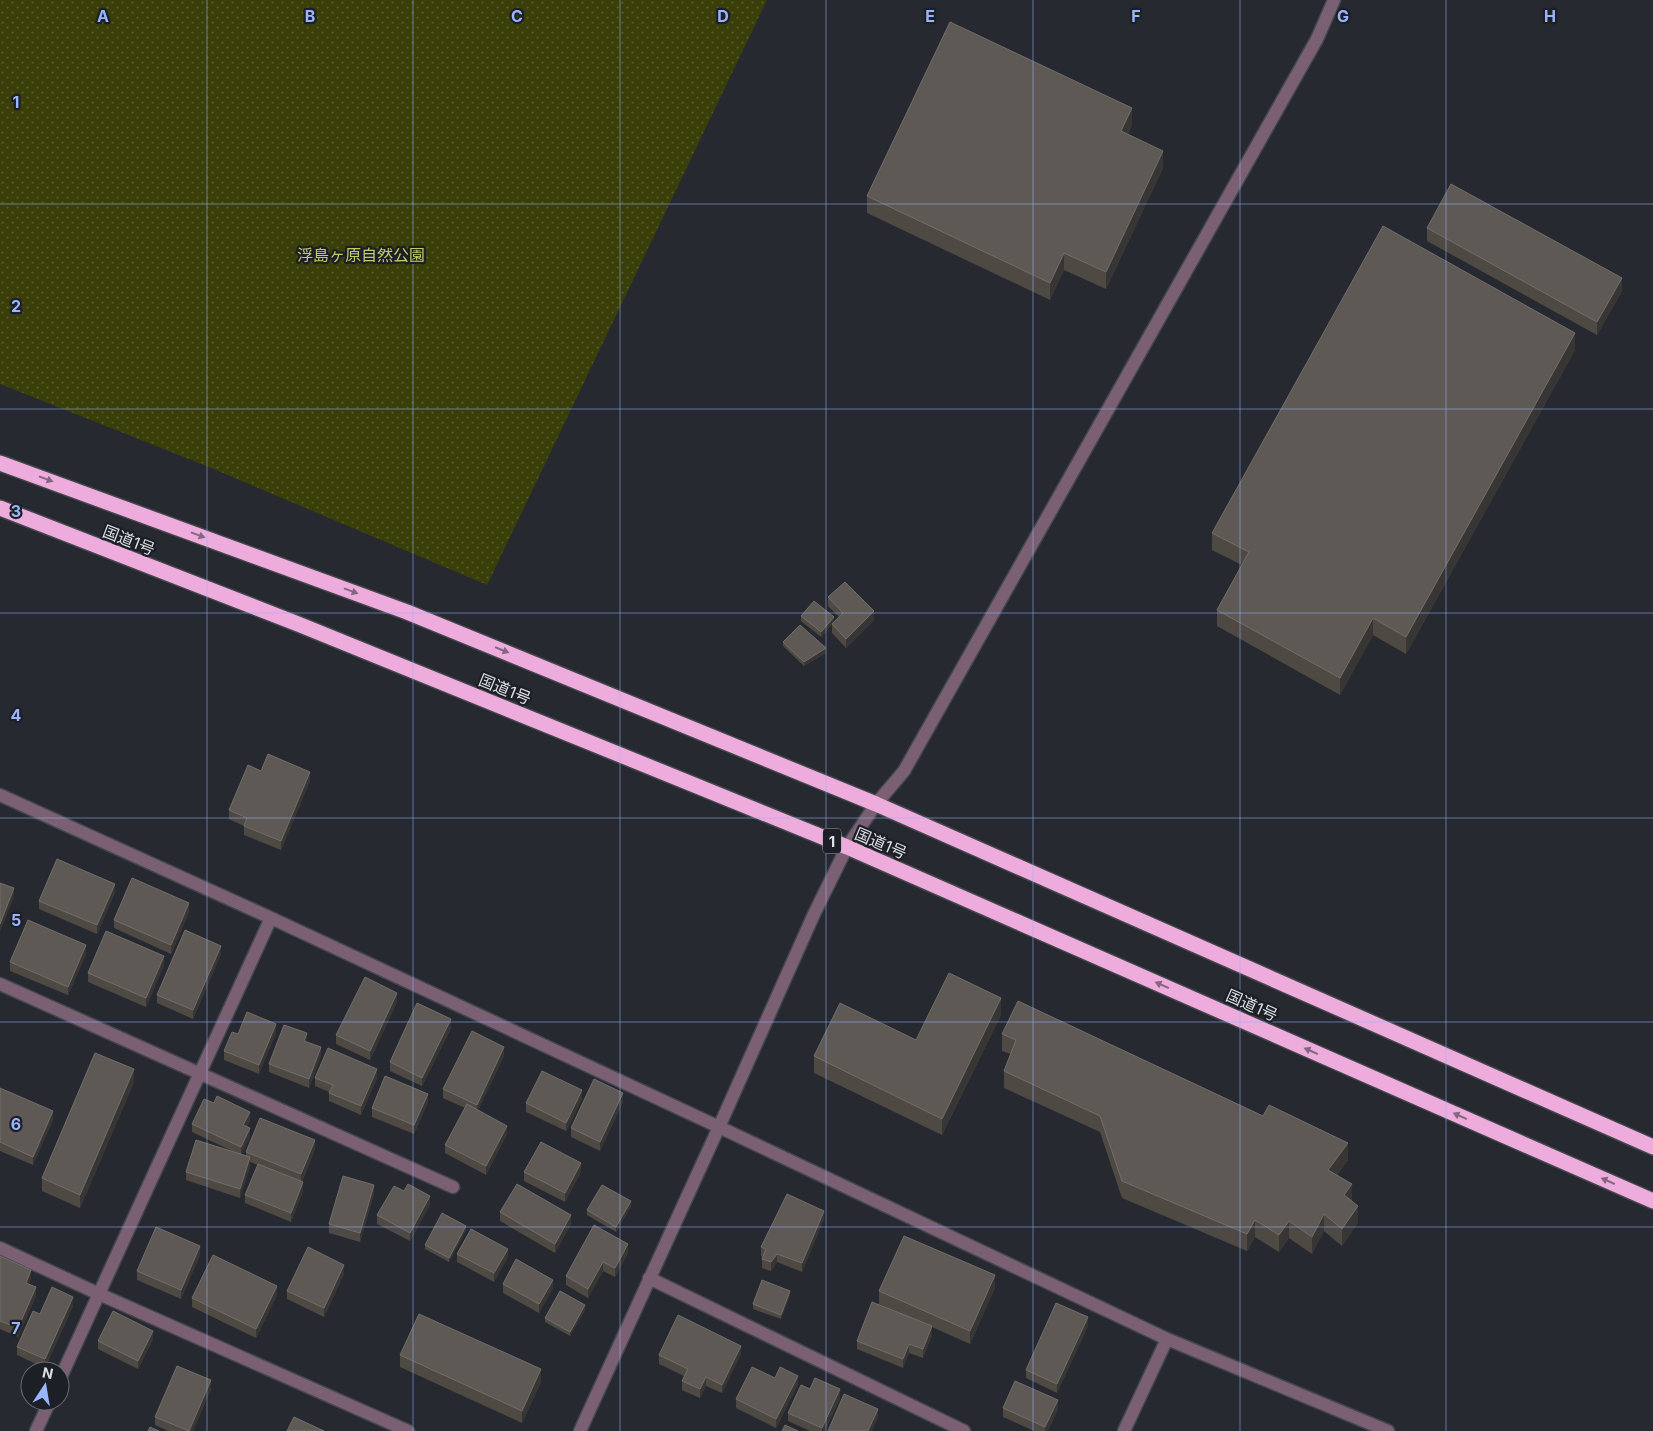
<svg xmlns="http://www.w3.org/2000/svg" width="1653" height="1431" font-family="Inter,'Noto Sans JP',sans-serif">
<defs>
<pattern id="park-dots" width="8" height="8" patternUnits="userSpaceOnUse" patternTransform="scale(1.25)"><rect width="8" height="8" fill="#3a3e08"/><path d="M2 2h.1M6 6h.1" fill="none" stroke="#56592c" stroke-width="1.8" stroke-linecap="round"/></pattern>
</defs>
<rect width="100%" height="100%" fill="#262930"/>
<path fill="url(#park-dots)" d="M0,0H767L487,585L204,465L0,384Z"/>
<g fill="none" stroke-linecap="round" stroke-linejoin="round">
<defs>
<path id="minor" d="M0,795L271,918L719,1127L1167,1339L1388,1431
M0,984L453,1187
M0,1248L99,1294L408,1431
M649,1278L964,1431
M60,1379L271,918
M36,1431L50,1401
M580,1431L719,1127L814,914L847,847L876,804L904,771L1317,39L1334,0
M1124,1431L1167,1339"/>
<path id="highway" d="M0,463L407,612L876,804L1653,1147
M0,508L298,624L847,847L1653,1201"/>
</defs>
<use href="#minor" stroke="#43464d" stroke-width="15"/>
<use href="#highway" stroke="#43464d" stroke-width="18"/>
<use href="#minor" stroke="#7b6073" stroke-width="12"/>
<use href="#highway" stroke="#edacdc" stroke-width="15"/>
</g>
<path fill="#4f4943" d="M1132,125L1128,134L1163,168L1106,289L1064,270L1050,300L867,213V196Z
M1427,228L1622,291L1597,335L1427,241Z
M1575,350L1406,654L1373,635L1340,695L1217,626V610L1242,565L1212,550V533Z
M828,597L874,620L846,648L832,633V624L839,617L828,606Z
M801,616L834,622L821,637L801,621Z
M783,642L826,653L804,666L783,646Z
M261,771L310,781L281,850L244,835V826L229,819V810Z
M115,892L97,934L39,909V901Z
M189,912L171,954L114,928V920Z
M86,954L68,995L10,971V962Z
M221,954L193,1019L157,1003V995Z
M164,965L146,1007L88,982V973Z
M397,1002L370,1060L336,1044V1035Z
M1001,1015L942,1135L814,1073V1056L916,1040Z
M451,1028L422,1086L390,1071V1062Z
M276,1033L259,1074L224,1060V1051L238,1034Z
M1002,1034L1348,1160L1337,1175L1352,1201L1358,1223L1342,1246L1324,1231L1312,1254L1289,1238L1279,1252L1255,1237L1247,1251L1122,1198L1100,1132L1004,1088V1071L1011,1054L1002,1051Z
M307,1042L321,1056L309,1088L269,1072V1064Z
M504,1056L478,1110L507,1134L486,1175L445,1153V1145L465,1108L443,1098V1089Z
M315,1078H377L361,1115L329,1101V1092L315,1086Z
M134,1082L80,1208L42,1191V1178Z
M0,1088L53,1120L33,1165L0,1151Z
M582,1099L566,1131L526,1112V1103Z
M428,1102L414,1134L372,1117V1108Z
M623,1102L600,1151L571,1137V1128Z
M250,1121L247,1126L250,1137L241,1154L246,1156V1152L315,1149L302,1182L303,1191L291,1222L245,1203V1195L258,1165L250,1162V1166L240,1198L186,1180V1172L232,1151L192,1132V1124Z
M524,1172H581L565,1202L524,1181Z
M404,1191L430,1205L410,1241L377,1224V1215Z
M374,1194L360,1242L329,1233V1224Z
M631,1206L616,1232L587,1215V1210Z
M500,1212L571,1224L555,1253L500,1221Z
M824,1219L802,1272L777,1262L771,1271L762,1268V1259L763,1257L761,1256V1247Z
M466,1230L449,1262L425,1249V1245Z
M628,1253L615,1277L603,1271L588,1298L566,1285V1276Z
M457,1254L508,1257L494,1282L457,1262Z
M200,1255L181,1299L137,1280V1271Z
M0,1256L31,1279L29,1284L36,1296L18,1337L0,1329Z
M344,1274L324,1317L287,1299V1291Z
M503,1284L553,1288L539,1313L503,1293Z
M995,1288L970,1344L932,1327V1335L923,1358L909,1353L903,1368L857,1349V1341L899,1313L879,1304V1291Z
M277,1295L256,1338L192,1307V1298Z
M790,1295L781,1319L753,1309V1304Z
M73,1306L45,1368L17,1355V1347L40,1314Z
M585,1310L570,1336L545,1322V1318Z
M1088,1326L1057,1393L1026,1378V1370Z
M153,1339L138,1369L98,1349V1341Z
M741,1354L722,1393L706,1386L700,1398L682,1390V1381L684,1376L659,1364V1355Z
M400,1355L541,1382L522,1423L400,1367Z
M775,1378L798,1384L776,1428L736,1408V1399Z
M211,1389L193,1431H168L155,1425V1417Z
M810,1389L840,1398L825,1431H810L788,1421V1413Z
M1003,1408L1058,1409L1048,1431H1034L1003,1417Z"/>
<path fill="#383634" d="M1132,108V125L1121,147V131Z
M1163,151V168L1106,289V272Z
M1064,253V270L1050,300V283Z
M1622,278V291L1597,335V322Z
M1575,333V350L1406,654V637Z
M874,611V620L846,648V639Z
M834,617V622L821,637V632Z
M1373,618V635L1340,695V678Z
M826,648V653L804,666V662Z
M310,772V781L281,850V841Z
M115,884V892L97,934V925Z
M14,888V897L0,932V924Z
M189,903V912L171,954V945Z
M86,945V954L68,995V987Z
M221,946V954L193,1019V1010Z
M164,956V965L146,1007V998Z
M397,993V1002L370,1060V1051Z
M1001,998V1015L942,1135V1119Z
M451,1019V1028L422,1086V1078Z
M276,1024V1033L259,1074V1065Z
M307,1033V1042L304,1041Z
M321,1047V1056L309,1088V1079Z
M504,1047V1056L477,1113V1105Z
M134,1069V1082L80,1208V1195Z
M377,1069V1078L361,1115V1106Z
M582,1090V1099L566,1131V1123Z
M623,1093V1102L600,1151V1142Z
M428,1094V1102L414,1134V1125Z
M53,1111V1120L33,1165V1157Z
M250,1112V1121L243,1133V1125Z
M507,1126V1134L486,1175V1166Z
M250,1128V1137L241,1156V1147Z
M315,1140V1149L301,1183V1174Z
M1348,1143V1160L1328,1186V1170Z
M250,1157V1166L240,1198V1189Z
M581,1163V1172L565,1202V1193Z
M303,1182V1191L291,1222V1213Z
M1352,1184V1201L1344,1195Z
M374,1185V1194L360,1242V1233Z
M430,1196V1205L410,1241V1233Z
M631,1201V1206L616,1232V1227Z
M1358,1206V1223L1342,1246V1229Z
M824,1211V1219L802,1272V1263Z
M1324,1214V1231L1312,1254V1237Z
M571,1215V1224L555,1253V1244Z
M1255,1220V1237L1247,1251V1234Z
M1289,1221V1238L1279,1252V1235Z
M466,1226V1230L449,1262V1258Z
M628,1244V1253L615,1277V1268Z
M200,1246V1255L181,1299V1290Z
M508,1249V1257L494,1282V1273Z
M777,1254V1262L771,1271V1262Z
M603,1262V1271L588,1298V1289Z
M344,1265V1274L324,1317V1308Z
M31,1270V1279L26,1291V1283Z
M995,1275V1288L970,1344V1331Z
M553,1280V1288L539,1313V1304Z
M277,1286V1295L256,1338V1329Z
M36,1287V1296L18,1337V1328Z
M790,1291V1295L781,1319V1315Z
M73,1297V1306L45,1368V1359Z
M585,1305V1310L570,1336V1332Z
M1088,1317V1326L1057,1393V1384Z
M932,1326V1335L923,1358V1349Z
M153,1331V1339L138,1369V1361Z
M909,1344V1353L903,1368V1359Z
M741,1346V1354L722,1393V1385Z
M541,1369V1382L522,1423V1411Z
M798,1376V1384L776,1428V1419Z
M706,1377V1386L700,1398V1389Z
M211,1380V1389L193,1431H189Z
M840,1389V1398L825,1431H822V1428Z
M1058,1400V1409L1048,1431H1045V1427Z
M878,1409V1418L872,1431H868Z"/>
<path fill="#5e5954" stroke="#726e6b" d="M950,22L1132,108L1121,131L1163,151L1106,272L1064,253L1050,283L867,196Z
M1451,184L1622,278L1597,322L1427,228Z
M1383,226L1575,333L1406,637L1373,618L1340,678L1217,610L1249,552L1212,533Z
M845,582L874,611L846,639L832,624L843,613L828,597Z
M814,601L834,617L821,632L801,616Z
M800,625L826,648L804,662L783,642Z
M268,754L310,772L281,841L244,826L247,818L229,810L248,765L261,771Z
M57,859L115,884L97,925L39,901Z
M132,878L189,903L171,945L114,920Z
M0,883L14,888L0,924Z
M28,920L86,945L68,987L10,962Z
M185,930L221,946L193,1010L157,995Z
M106,931L164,956L146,998L88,973Z
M949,973L1001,998L942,1119L814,1056L840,1003L916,1040Z
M365,977L397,993L370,1051L336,1035Z
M1018,1001L1263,1116L1269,1105L1348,1143L1328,1170L1352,1184L1344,1195L1358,1206L1342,1229L1324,1214L1312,1237L1289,1221L1279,1235L1255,1220L1247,1234L1122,1181L1100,1116L1004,1071L1016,1040L1002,1034Z
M417,1003L451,1019L422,1078L390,1062Z
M247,1012L276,1024L259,1065L224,1051L232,1032L238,1034Z
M284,1025L307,1033L304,1041L321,1047L309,1079L269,1064Z
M472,1031L504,1047L477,1105L443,1089Z
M328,1048L377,1069L361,1106L329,1093L333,1085L315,1078Z
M95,1053L134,1069L80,1195L42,1178Z
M542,1071L582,1090L566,1123L526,1103Z
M385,1076L428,1094L414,1125L372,1108Z
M594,1079L623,1093L600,1142L571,1128Z
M0,1088L53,1111L33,1157L0,1142Z
M217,1096L250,1112L243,1125L250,1128L241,1147L192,1124L204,1099L214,1103Z
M467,1104L507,1126L486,1166L445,1145Z
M260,1118L315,1140L301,1174L246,1152Z
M196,1140L250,1157L240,1189L186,1172Z
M541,1142L581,1163L565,1193L524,1172Z
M258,1164L303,1182L291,1213L245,1195Z
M343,1176L374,1185L360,1233L329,1224Z
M408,1184L430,1196L410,1233L377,1215L394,1186L404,1191Z
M517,1184L571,1215L555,1244L500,1212Z
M602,1185L631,1201L616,1227L587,1210Z
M787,1194L824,1211L802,1263L777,1254L771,1262L762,1259L766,1249L761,1247Z
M442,1213L466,1226L449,1258L425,1245Z
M594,1225L628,1244L615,1268L603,1262L588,1289L566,1276Z
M156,1227L200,1246L181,1290L137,1271Z
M471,1229L508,1249L494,1273L457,1254Z
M904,1236L995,1275L970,1331L879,1291Z
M308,1247L344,1265L324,1308L287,1291Z
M213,1255L277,1286L256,1329L192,1298Z
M0,1256L31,1270L26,1283L36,1287L18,1328L0,1321Z
M516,1259L553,1280L539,1304L503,1284Z
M762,1280L790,1291L781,1315L753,1304Z
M52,1287L73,1297L45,1359L17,1347L33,1311L40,1314Z
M560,1291L585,1305L570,1332L545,1318Z
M872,1302L932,1326L923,1349L909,1344L903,1359L857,1341Z
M1056,1303L1088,1317L1057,1384L1026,1370Z
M113,1311L153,1331L138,1361L98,1341Z
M419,1314L541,1369L522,1411L400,1355Z
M678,1315L741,1346L722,1385L706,1377L700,1389L682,1381L688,1369L659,1355Z
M177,1366L211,1380L189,1431L155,1417Z
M752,1367L775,1378L780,1367L798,1376L776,1419L736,1399Z
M815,1378L840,1389L822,1428L788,1413L801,1385L810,1389Z
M1015,1381L1058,1400L1045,1427L1003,1408Z
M844,1394L878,1409L868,1431H828Z
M294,1417L324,1431H287Z
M785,1425L798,1431H782Z
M150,1427L159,1431H148Z"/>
<defs><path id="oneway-solid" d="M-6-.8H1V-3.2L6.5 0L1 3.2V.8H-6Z" transform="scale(1.25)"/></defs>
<g fill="#846681">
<use href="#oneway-solid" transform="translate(46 479) rotate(20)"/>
<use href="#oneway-solid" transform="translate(198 535) rotate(20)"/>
<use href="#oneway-solid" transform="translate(351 591) rotate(20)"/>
<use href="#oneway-solid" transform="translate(502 650) rotate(22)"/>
<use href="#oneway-solid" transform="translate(1162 985) rotate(-156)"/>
<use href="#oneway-solid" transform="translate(1311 1051) rotate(-156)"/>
<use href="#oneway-solid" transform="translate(1460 1116) rotate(-156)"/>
<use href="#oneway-solid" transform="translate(1608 1181) rotate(-156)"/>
</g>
<path fill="none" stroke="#99b5fd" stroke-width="1" stroke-opacity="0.55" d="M207,0V1431M413,0V1431M620,0V1431M826,0V1431M1033,0V1431M1240,0V1431M1446,0V1431M0,204H1653M0,409H1653M0,613H1653M0,818H1653M0,1022H1653M0,1227H1653"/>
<g text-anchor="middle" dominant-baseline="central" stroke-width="4.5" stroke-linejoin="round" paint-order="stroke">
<rect fill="#1c1f26" stroke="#a3a5ab" stroke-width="1" x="823" y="828.5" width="18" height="25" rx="4"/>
<g font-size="15" font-weight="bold" fill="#dddfe4">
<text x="832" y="841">1</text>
</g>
<g font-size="16" fill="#c3cc65" stroke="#1c1f26">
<text x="361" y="255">浮島ヶ原自然公園</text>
</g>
<g font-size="16" fill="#dddfe4" stroke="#1c1f26">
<text transform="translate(129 540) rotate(21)">国道1号</text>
<text transform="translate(505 689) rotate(22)">国道1号</text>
<text transform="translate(881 843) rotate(23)">国道1号</text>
<text transform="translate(1252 1005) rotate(24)">国道1号</text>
</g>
</g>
<g font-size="16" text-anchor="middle" font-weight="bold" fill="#99b5fd" stroke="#1c1f26" stroke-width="4.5" stroke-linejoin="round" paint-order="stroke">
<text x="103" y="22">A</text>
<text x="310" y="22">B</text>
<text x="517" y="22">C</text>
<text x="723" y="22">D</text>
<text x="930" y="22">E</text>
<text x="1136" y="22">F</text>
<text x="1343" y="22">G</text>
<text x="1550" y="22">H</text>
<text x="16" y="108">1</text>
<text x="16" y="312">2</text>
<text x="16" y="517">3</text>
<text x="16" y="721">4</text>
<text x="16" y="926">5</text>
<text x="16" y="1130">6</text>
<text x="16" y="1334">7</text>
</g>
<g transform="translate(45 1386) rotate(12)"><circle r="24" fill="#1c1f26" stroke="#696c72"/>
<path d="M0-4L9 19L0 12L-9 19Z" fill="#99b5fd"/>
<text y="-8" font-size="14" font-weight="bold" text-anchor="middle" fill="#dddfe4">N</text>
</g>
</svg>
